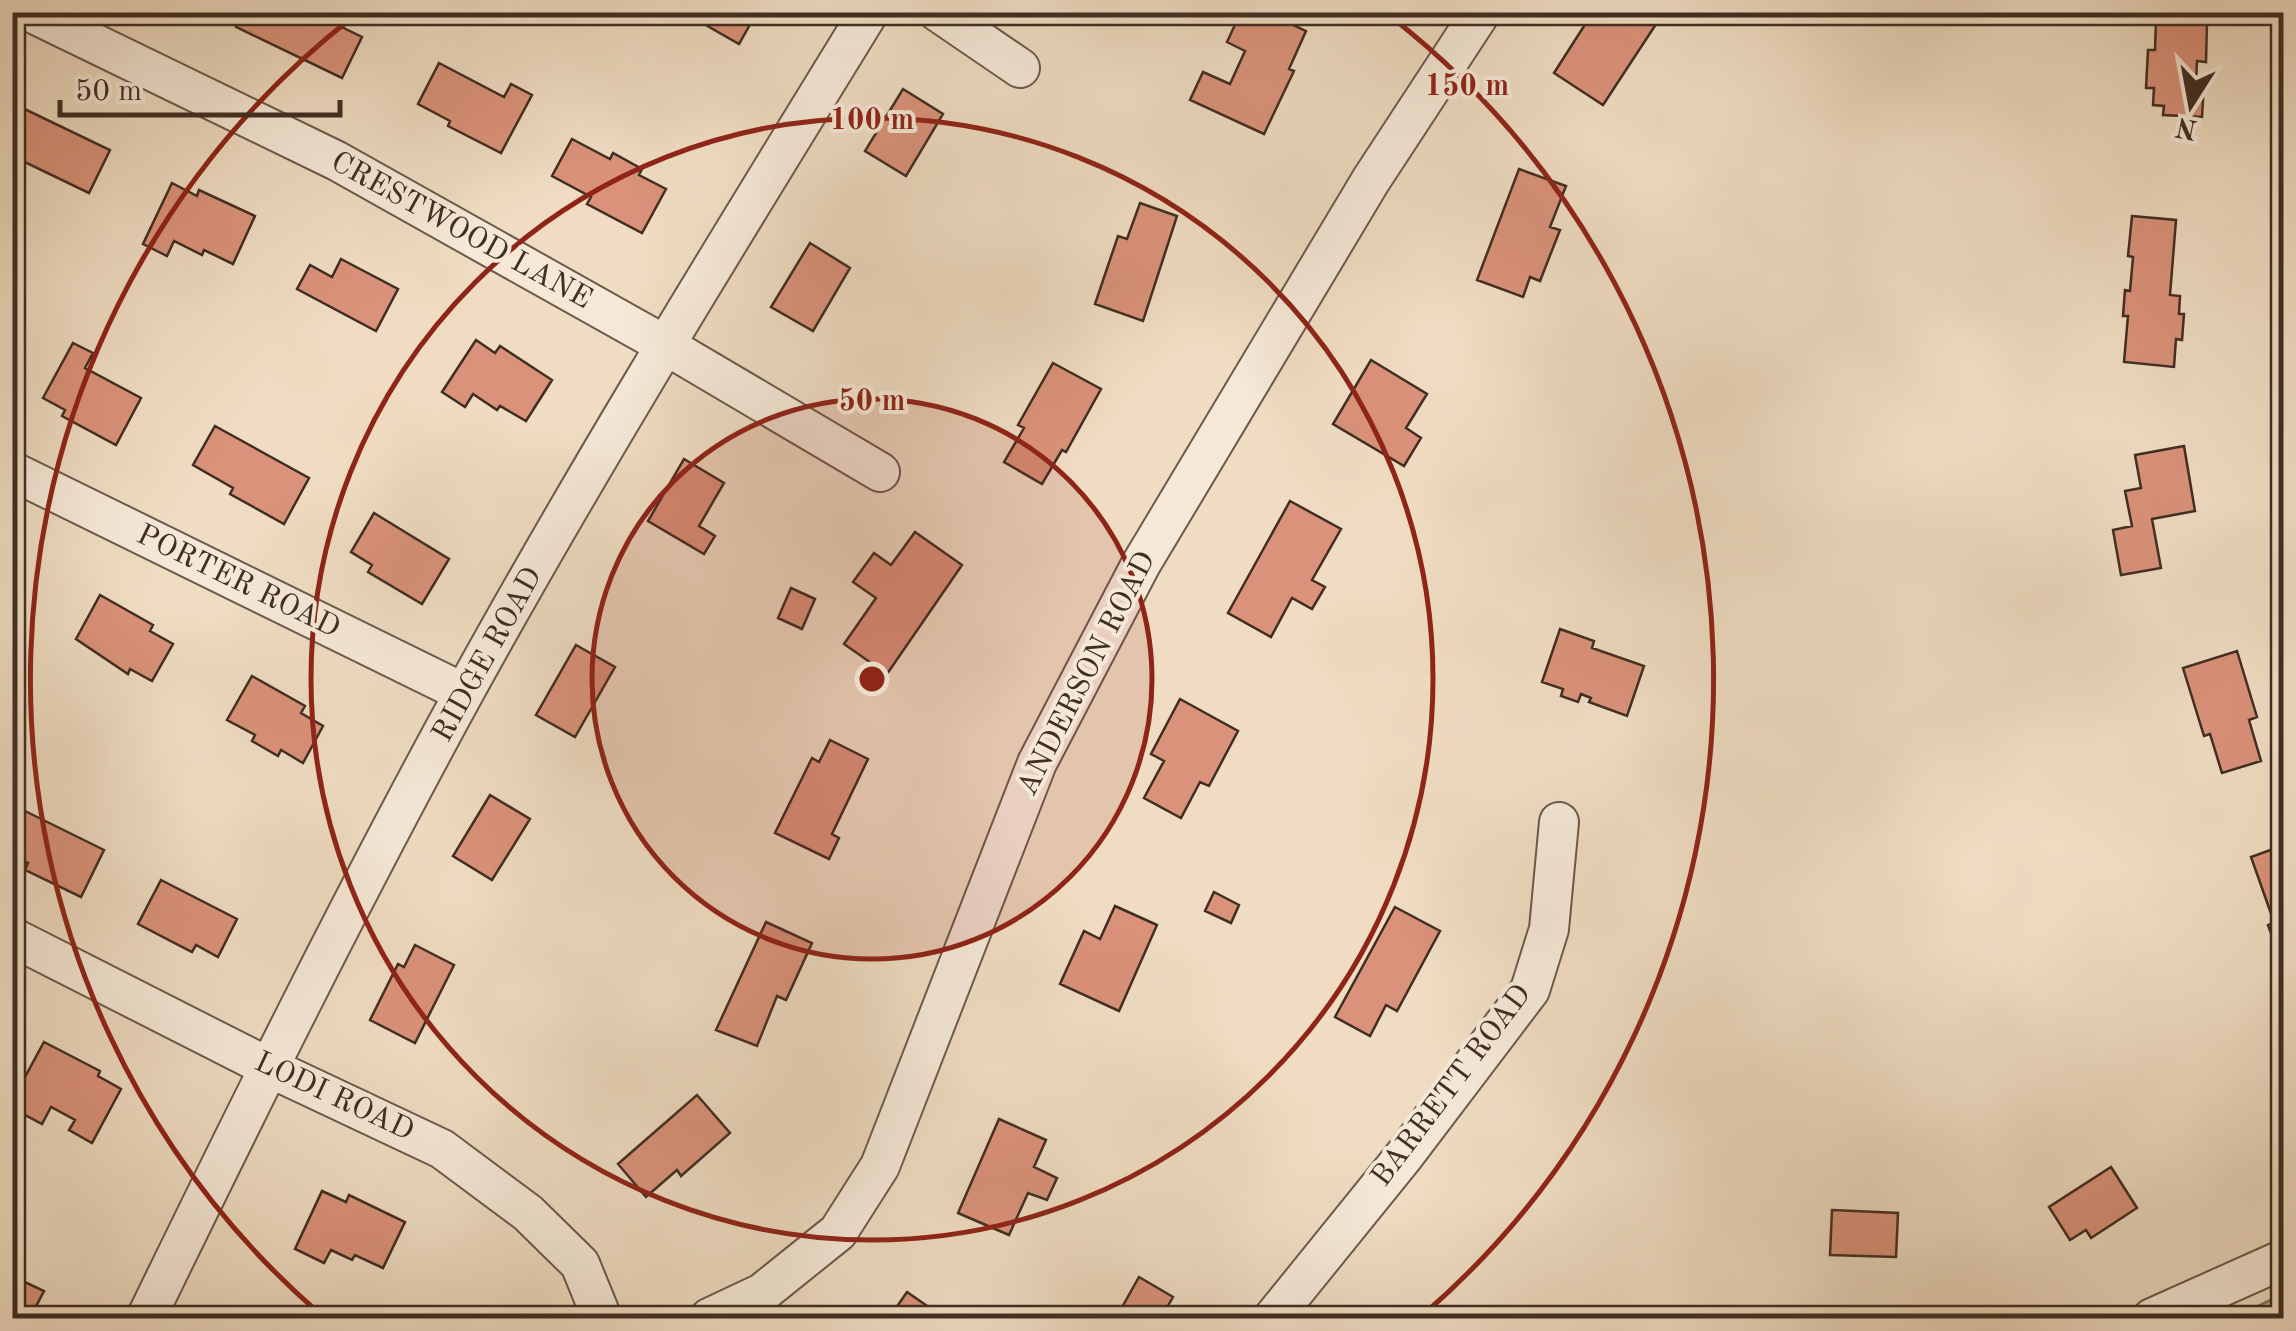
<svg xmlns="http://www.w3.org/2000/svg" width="2296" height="1331" font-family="'Old Standard TT',serif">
<rect width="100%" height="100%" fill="#efdcc2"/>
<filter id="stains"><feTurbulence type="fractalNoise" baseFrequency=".002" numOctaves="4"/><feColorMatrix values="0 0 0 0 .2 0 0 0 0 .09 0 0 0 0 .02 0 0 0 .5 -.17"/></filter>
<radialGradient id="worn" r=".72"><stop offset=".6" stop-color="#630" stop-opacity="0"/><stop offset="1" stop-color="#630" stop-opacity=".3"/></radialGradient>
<path fill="#bebf90" stroke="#7f765a" stroke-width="2.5" d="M2283,1294V1318H2233Z"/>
<path fill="#da927a" stroke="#402e23" stroke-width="2.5" d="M243,12H311L362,37L342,78L236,27Z
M683,12H757L739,44Z
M1241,12H1266L1306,31L1289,69L1294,71L1264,134L1190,100L1203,72L1230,84L1245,51L1227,42Z
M1593,12H1664L1603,105L1554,73Z
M2156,20L2207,22L2206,62L2197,61L2196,83H2204L2202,117L2163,115L2164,106L2153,105L2154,88H2146L2148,50H2155Z
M439,63L504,97L511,84L532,95L501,153L448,126L450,121L418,104Z
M903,89L943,114L906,176L865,151Z
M12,103L110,150L89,193L12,156Z
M572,139L610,159L613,153L642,169L639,175L666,189L642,233L587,204L591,197L552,176Z
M1519,169L1566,186L1550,227L1560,230L1540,281L1530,277L1523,297L1477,280Z
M172,183L197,196L199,190L255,216L233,264L204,250L202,255L174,241L167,256L143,244Z
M1140,203L1177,216L1143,321L1095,304L1118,236L1127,239Z
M2132,216L2176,220L2170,295L2180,296L2179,314H2184L2182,340L2176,339L2174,367L2124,362L2128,316H2123L2125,290L2130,291L2133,257L2128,256Z
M810,243L850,268L813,331L771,307Z
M341,259L398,289L376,331L297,289L310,265L332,277Z
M476,340L495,353L500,346L552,380L526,421L500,406L497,410L473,394L465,407L442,392Z
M73,343L93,353L85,368L141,398L116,445L62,416L65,410L43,398Z
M1371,360L1427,394L1406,428L1421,438L1404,466L1333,424Z
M1053,363L1101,389L1066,452L1062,450L1042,484L1004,462L1024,428L1018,425Z
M215,426L309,478L284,524L230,494L233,488L193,465Z
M2184,446L2195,511L2152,519L2161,568L2121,575L2113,530L2132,526L2125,491L2141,488L2135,455Z
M684,459L724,483L699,526L715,536L704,554L648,521Z
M1290,501L1341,529L1312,580L1325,587L1312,609L1292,598L1271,637L1228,613Z
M374,513L449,559L422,604L368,572L372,565L351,552Z
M915,532L962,565L887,674L844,644L876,598L853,582L874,553L891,565Z
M791,588L815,599L802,629L778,618Z
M100,595L153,625L150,631L173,644L152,681L130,669L128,674L76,639Z
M1560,629L1594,641L1592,648L1644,666L1627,716L1589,702L1591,698L1581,694L1578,702L1561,696L1563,689L1542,682Z
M576,645L615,667L575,737L536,715Z
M2237,651L2257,717L2249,720L2261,761L2222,773L2210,734L2204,736L2183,668Z
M252,676L305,706L301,713L323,726L303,763L281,750L278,756L252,741L255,735L227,720Z
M1180,699L1238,731L1209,786L1200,782L1181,818L1144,798L1164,761L1151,754Z
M830,740L868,759L832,834L839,838L829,859L775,833L812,758L819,762Z
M490,795L530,819L492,880L453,856Z
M25,811L104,850L81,897L25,870L28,863L12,856V837Z
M2284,845V961H2281L2268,925L2274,922L2251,857Z
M161,880L237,919L218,957L196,945L192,952L138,924Z
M1214,892L1239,905L1231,923L1205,911Z
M1115,906L1157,925L1119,1011L1060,984L1084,931L1100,939Z
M1395,907L1440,931L1397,1011L1386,1005L1370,1036L1335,1017Z
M766,922L812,943L786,1000L777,996L757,1046L716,1030Z
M415,945L454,965L415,1043L370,1020L398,964L404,967Z
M44,1042L100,1071L98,1076L121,1089L92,1143L69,1130L75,1120L51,1107L42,1124L12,1108V1101Z
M697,1095L730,1133L681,1176L677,1170L646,1197L618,1164Z
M999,1119L1046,1140L1034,1167L1057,1178L1047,1200L1028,1193L1009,1235L958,1213Z
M2111,1167L2137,1208L2091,1238L2086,1230L2070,1240L2049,1207Z
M322,1191L346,1202L349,1195L405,1222L383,1268L355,1255L352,1260L331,1250L324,1263L295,1249Z
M1832,1210L1898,1213L1896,1257L1830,1255Z
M12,1276L44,1291L30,1318H12Z
M1139,1277L1173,1297L1161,1318H1116Z
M907,1292L943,1317L942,1318H889Z"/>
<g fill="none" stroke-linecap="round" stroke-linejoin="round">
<defs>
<path id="minor" d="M30,12L337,161L665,345L880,472
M938,12L1020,68
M12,471L464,693
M12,937L268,1067L442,1149L528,1213L580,1264L602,1318
M146,1318C248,1108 352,898 464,693C591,462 731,237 869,12
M709,1318L762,1293L838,1232L880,1166L1037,763L1141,564L1371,180L1481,12
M1273,1318L1404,1156L1530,990L1549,929L1559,822
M2152,1318L2284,1259"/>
</defs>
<use href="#minor" stroke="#6c5a4b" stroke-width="42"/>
<use href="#minor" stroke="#f5e8d7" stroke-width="38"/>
</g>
<circle cx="872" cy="679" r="280" fill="#8f2418" fill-opacity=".12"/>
<g fill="none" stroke="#8f2418" stroke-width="5">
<circle cx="872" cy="679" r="280"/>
<circle cx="872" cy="679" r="561"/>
<path d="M320 1314A841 841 0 0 1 354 16M1390 16A841 841 0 0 1 1424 1314"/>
</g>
<g text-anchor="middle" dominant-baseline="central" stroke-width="8" stroke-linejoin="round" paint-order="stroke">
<g font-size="30" fill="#402e23" stroke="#f5e8d7">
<text transform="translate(461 231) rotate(29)">CRESTWOOD LANE</text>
<text transform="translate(238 582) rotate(26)">PORTER ROAD</text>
<text transform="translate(488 655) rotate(-61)">RIDGE ROAD</text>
<text transform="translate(1087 674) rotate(-63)">ANDERSON ROAD</text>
<text transform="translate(1452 1086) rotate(-53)">BARRETT ROAD</text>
<text transform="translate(334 1097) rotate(25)">LODI ROAD</text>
</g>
</g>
<circle cx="872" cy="679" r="15" fill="#8f2418" stroke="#f5e8d7" stroke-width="5"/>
<g font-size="30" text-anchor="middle" font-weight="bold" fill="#8f2418" stroke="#f5e8d7" stroke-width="8" stroke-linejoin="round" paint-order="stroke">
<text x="1467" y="95">150 m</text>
<text x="872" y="129">100 m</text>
<text x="872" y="410">50 m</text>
</g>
<rect width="2296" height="1331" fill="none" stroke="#efdcc2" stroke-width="50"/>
<rect x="15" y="15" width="2266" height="1301" fill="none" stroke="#402e23" stroke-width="5"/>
<rect x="25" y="25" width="2246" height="1281" fill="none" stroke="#402e23" stroke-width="2.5"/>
<g transform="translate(2191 105) rotate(191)" stroke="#f5e8d7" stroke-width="8" paint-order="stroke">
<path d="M0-8L18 38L0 25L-18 38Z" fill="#402e23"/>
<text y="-15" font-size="28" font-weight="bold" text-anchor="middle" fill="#402e23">N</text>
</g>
<path d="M60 100v15h280v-15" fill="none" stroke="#402e23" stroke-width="5"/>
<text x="75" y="100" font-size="30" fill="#402e23" stroke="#f5e8d7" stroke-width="8" paint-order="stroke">50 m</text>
<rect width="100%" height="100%" filter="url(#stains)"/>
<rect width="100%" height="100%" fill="url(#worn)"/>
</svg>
